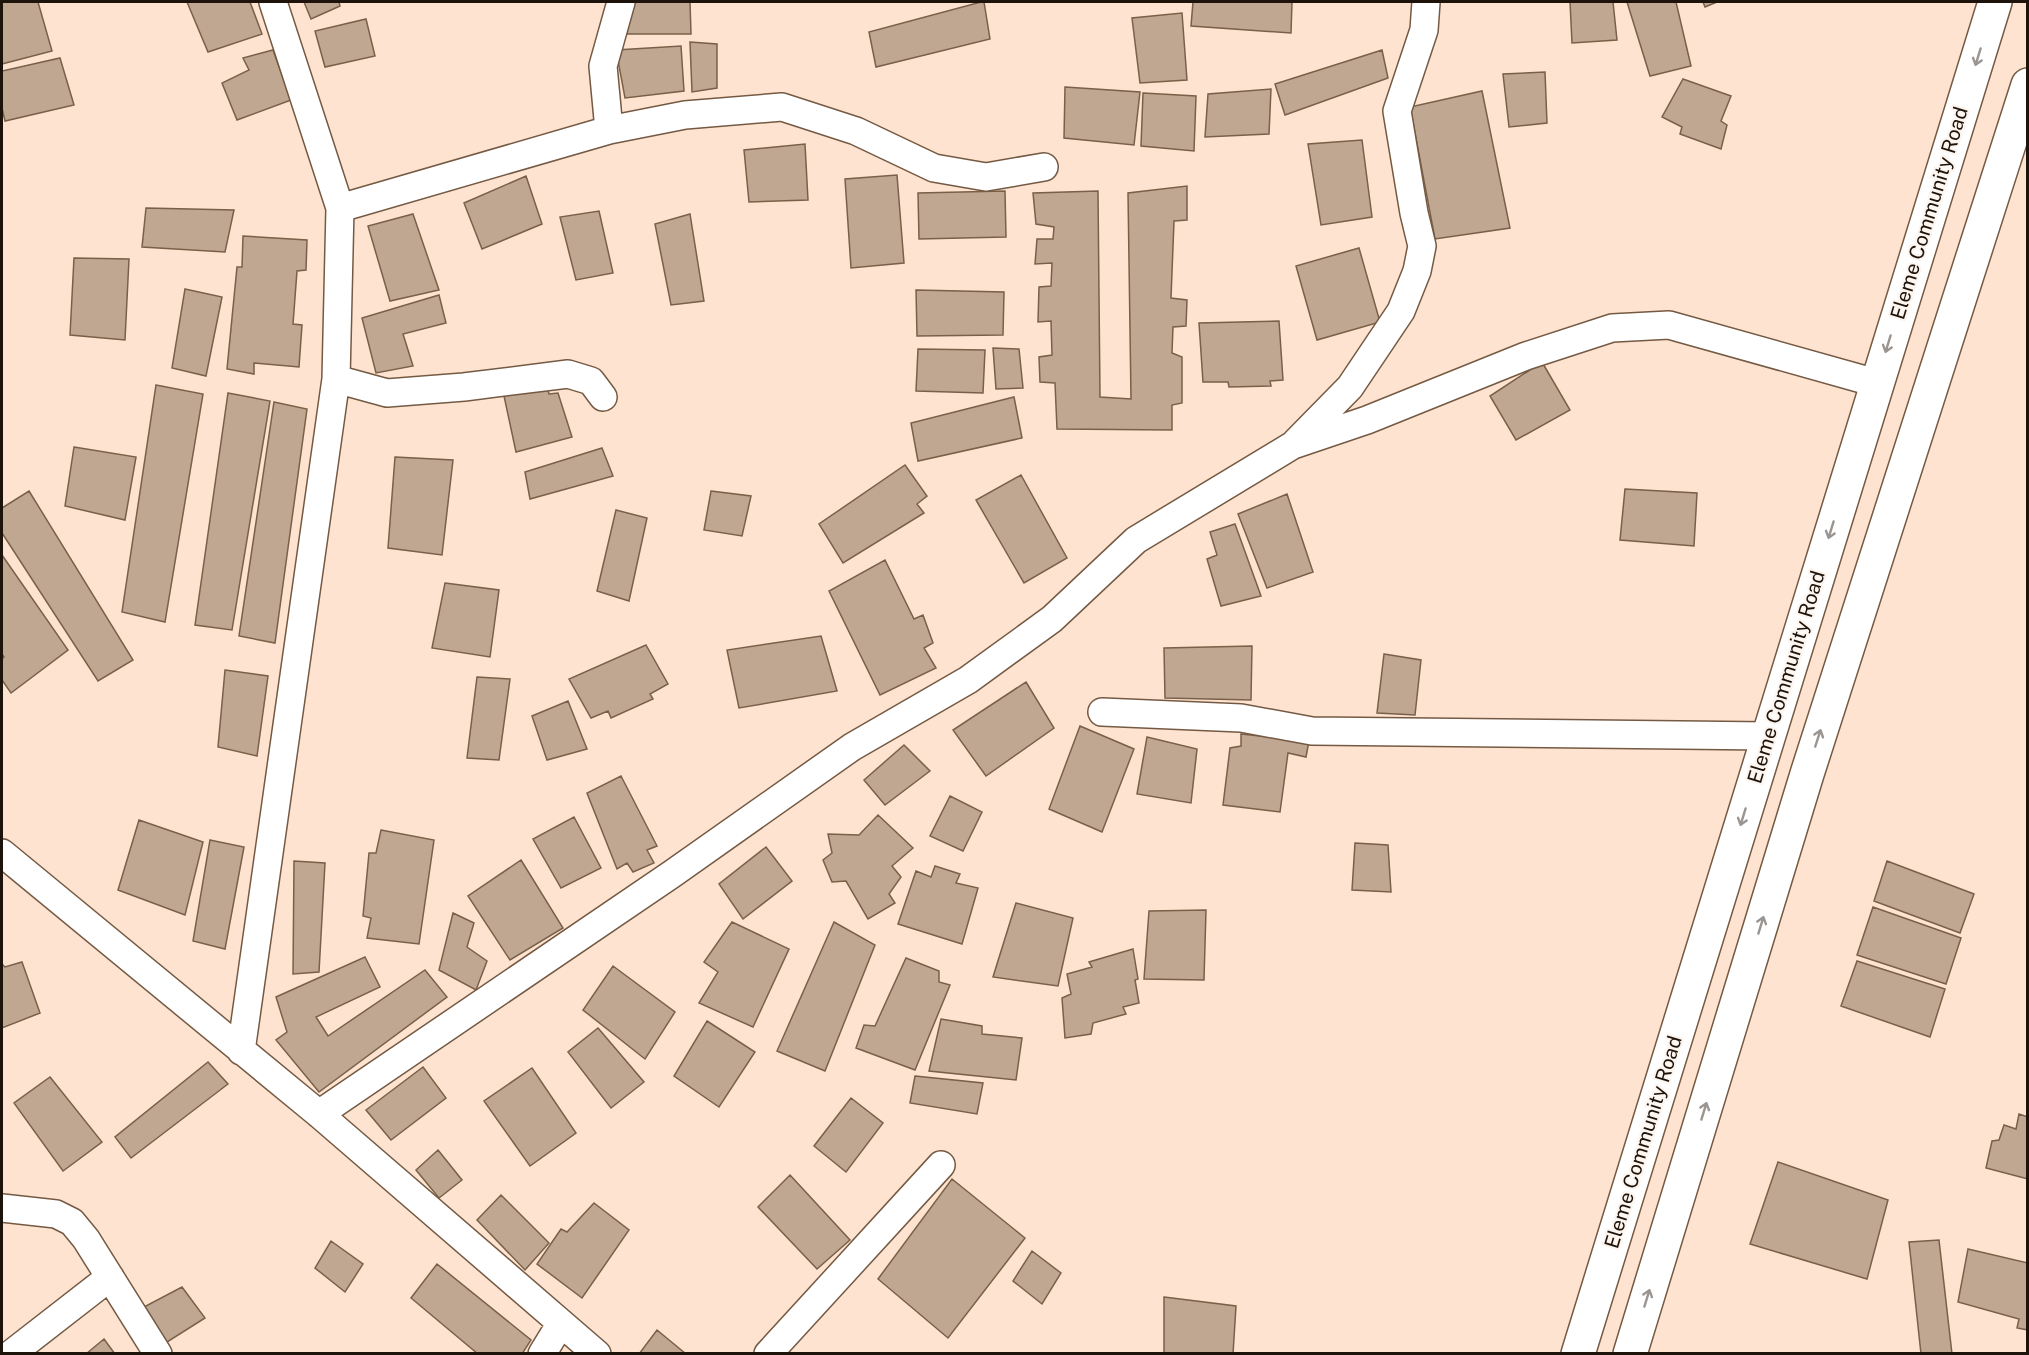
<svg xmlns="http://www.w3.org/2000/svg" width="2029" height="1355" font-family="'Public Sans',sans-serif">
<rect width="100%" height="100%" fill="#fee4d0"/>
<path fill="#bfa792" stroke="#7a6048" stroke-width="1.5" d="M2,2H38L52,51L2,64Z
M187,2H250L262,34L208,52Z
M304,2H339L340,6L311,19Z
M629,2H690L691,34H627Z
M981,2H984L990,39L876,67L869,32Z
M1193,2H1292L1291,33L1191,26Z
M1570,2H1613L1617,40L1572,43Z
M1627,2H1676L1691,66L1650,76Z
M1703,2H1717L1705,7Z
M1182,13L1187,80L1140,83L1132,18Z
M366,19L375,56L325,67L315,31Z
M690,42L717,44V88L692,92Z
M681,46L684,91L625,98L616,50Z
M273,50L291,100L237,120L222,83L249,70L243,58Z
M1382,50L1388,78L1285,115L1275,84Z
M60,58L74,105L5,121L2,108V71Z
M1545,72L1547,123L1509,127L1503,74Z
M1683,79L1731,96L1721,121L1727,125L1721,149L1680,134L1682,127L1662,117Z
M1065,87L1140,92L1134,145L1064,138Z
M1271,89L1269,134L1205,137L1208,94Z
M1482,91L1510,228L1435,239L1410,107Z
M1143,93L1196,96L1194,151L1141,146Z
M1362,140L1372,217L1321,225L1308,144Z
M805,144L808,200L749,202L744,150Z
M897,175L904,263L851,268L845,179Z
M526,176L542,224L482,249L464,203Z
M1187,186V220L1174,221L1171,298L1187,300L1186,326L1173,327L1172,353L1182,357V403L1172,405V430L1057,429L1055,383L1040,382L1039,357L1052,355L1051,321L1038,322L1039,287L1051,286L1052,263L1035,264L1037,239H1053L1054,227L1036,224L1033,193L1098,191L1100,397L1131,399L1128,193Z
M1005,191L1006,237L919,239L918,193Z
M146,208L234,210L225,252L142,247Z
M599,211L613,273L576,280L560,217Z
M413,214L439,290L390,301L368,226Z
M690,214L704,301L671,305L655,224Z
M243,236L307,240L306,270L297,271L293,324L302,325L299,367L254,363V374L227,369L237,267H242Z
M1359,248L1380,322L1317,340L1296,266Z
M74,258L129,259L125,340L70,335Z
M185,289L222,297L206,376L172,368Z
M916,290L1004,292L1003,335L917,336Z
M439,295L446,323L403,334L413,366L376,373L362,318Z
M1279,321L1283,380L1270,381L1271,386L1229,387L1228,382H1203L1199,323Z
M993,348L1019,349L1023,388L996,389Z
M918,349L985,350L983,393L916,391Z
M1542,362L1570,410L1516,440L1490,396Z
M156,385L203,394L165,622L122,612Z
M547,386L549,394L558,393L572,437L516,452L504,396Z
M228,393L270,401L232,630L195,625Z
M1014,397L1022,438L918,461L911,423Z
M274,402L307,409L275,643L239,636Z
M74,447L136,457L125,520L65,506Z
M602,448L613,476L530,499L525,472Z
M395,457L453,460L442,555L388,548Z
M905,465L927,496L917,504L924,513L843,563L819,524Z
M1021,475L1067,558L1024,583L976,500Z
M1625,489L1697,493L1694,546L1620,540Z
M29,491L133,660L98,681L2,533V508Z
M711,491L751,496L742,536L704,530Z
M1287,494L1313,572L1267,588L1238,514Z
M616,510L647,518L629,601L597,591Z
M1235,524L1261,596L1221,606L1207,559L1217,555L1210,532Z
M2,555L68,650L11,693L2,680V659L4,657L2,654Z
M885,560L914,619L923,615L933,643L924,648L936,668L880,695L829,591Z
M445,583L499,590L490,657L432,648Z
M821,636L837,691L739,708L727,650Z
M646,645L668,684L650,694L653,699L611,718L608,711L591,718L569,679Z
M1252,646L1251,700L1165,698L1164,648Z
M1384,654L1421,660L1415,715L1377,713Z
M225,670L268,676L257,756L218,747Z
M477,677L510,679L499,760L467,758Z
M1026,682L1054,728L986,776L953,730Z
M568,701L587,749L547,760L532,716Z
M1080,726L1134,749L1102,832L1049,809Z
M1241,734L1309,741L1306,757L1288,753L1280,812L1223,805L1230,748L1241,746Z
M1147,737L1197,749L1191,803L1137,794Z
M904,745L930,771L885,805L864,780Z
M621,776L657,846L647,850L654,863L633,872L627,863L617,869L587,793Z
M950,796L982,812L963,851L930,836Z
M878,815L913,848L892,866L901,877L889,894L895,903L868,919L846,881L832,882L823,860L832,853L828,834L859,835Z
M574,817L601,868L561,888L533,839Z
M139,820L203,842L185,915L118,890Z
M381,830L434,840L419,944L367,938L371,918L363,916L369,853H376Z
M210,840L244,847L225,949L193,941Z
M1355,843L1388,845L1391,892L1352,890Z
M766,847L792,881L743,919L719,884Z
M521,860L563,928L510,960L468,896Z
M294,861L325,863L319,972L293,974Z
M1887,861L1974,894L1960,933L1874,901Z
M935,866L960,874L956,883L978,888L962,944L898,924L916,871L931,877Z
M1016,903L1073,918L1058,986L993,977Z
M1873,907L1961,938L1946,984L1857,955Z
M1206,910L1204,980L1144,979L1149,911Z
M453,913L474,923L467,947L487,961L476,990L439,970Z
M732,922L789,949L753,1027L699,1003L718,972L704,962Z
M834,922L875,945L825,1071L777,1051Z
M1133,949L1138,979L1135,980L1139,1003L1123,1007L1126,1014L1093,1023L1091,1034L1065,1038L1062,998L1071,994L1067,974L1092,967L1089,962Z
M365,957L380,987L316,1017L328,1036L425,970L447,997L319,1092L276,1040L287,1032L276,997Z
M906,958L939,971V982L950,985L915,1070L856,1048L864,1025L875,1026Z
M1857,961L1945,989L1930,1037L1841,1006Z
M22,962L40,1013L2,1028V964L5,967Z
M613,966L675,1012L645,1059L583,1010Z
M941,1019L982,1026V1034L1022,1038L1016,1080L929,1071Z
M707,1021L755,1052L719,1107L674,1076Z
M598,1028L644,1082L611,1108L568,1052Z
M208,1062L228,1084L131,1158L115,1137Z
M423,1067L446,1098L391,1140L366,1110Z
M532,1068L576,1133L530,1166L484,1101Z
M915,1076L983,1083L977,1114L910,1103Z
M50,1077L102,1142L63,1171L14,1103Z
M851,1098L883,1123L846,1172L814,1146Z
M2019,1114L2028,1117V1179L1986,1168L1992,1141L1999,1140L2004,1125L2016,1129Z
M438,1150L462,1180L439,1198L416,1170Z
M1778,1162L1888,1200L1867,1279L1750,1244Z
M790,1175L850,1240L817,1269L758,1207Z
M952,1179L1025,1238L948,1338L878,1279Z
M501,1195L549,1243L525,1270L477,1220Z
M594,1203L629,1230L582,1298L537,1264L561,1229L567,1232Z
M1939,1240L1952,1354H1921L1909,1242Z
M331,1241L363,1264L345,1292L315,1268Z
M1968,1249L2028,1263V1330L2017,1328L2019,1319L1958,1302Z
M1032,1251L1061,1273L1042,1304L1013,1281Z
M437,1264L531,1340L522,1354H478L411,1298Z
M182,1287L205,1318L164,1344L142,1308Z
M1164,1297L1236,1306L1233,1354H1164Z
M657,1330L686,1354H639Z
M104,1339L115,1354H86Z"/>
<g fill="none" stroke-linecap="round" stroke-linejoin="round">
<defs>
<path id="street" d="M609,130L603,66L621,2
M340,208L609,130L685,115L782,107L856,131L934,168L986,177L1044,167
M336,379L387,393L464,387L568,374L591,381L603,397
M1296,442L1350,387L1401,311L1417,271L1422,246L1414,213L1397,111L1424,30L1426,2
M1102,712L1241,718L1312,731L1768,736
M2,853L319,1114L597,1354
M241,1051L336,379L340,208L273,2
M319,1114L672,874L852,747L968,680L1052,619L1136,540L1293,445L1367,420L1526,356L1612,328L1669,325L1876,383
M2,1208L56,1214L72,1222L86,1239L158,1354
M11,1354L110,1277
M542,1354L561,1323
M768,1354L941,1165"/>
<path id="primary" d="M1578,1354L1995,2
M1630,1354L1807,774L2028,85"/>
</defs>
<use href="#street" stroke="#745943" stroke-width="30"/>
<use href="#primary" stroke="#745943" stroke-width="36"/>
<use href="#street" stroke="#fff" stroke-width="27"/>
<use href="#primary" stroke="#fff" stroke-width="33"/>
</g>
<defs><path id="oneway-shaft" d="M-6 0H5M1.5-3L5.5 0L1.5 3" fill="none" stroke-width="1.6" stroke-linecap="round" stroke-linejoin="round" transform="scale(1.5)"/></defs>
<g stroke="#9a9591">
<use href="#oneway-shaft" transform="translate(1978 57) rotate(107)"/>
<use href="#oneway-shaft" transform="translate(1888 344) rotate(107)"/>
<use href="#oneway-shaft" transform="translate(1831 530) rotate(107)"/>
<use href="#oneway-shaft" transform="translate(1818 738) rotate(-72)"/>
<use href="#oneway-shaft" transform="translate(1743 817) rotate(107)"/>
<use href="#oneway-shaft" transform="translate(1761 925) rotate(-73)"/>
<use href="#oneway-shaft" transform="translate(1704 1111) rotate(-73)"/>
<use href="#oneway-shaft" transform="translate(1647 1298) rotate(-73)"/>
</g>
<g text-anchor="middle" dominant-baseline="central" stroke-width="4.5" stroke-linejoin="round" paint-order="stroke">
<g font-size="20" fill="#1e130a" stroke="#fcf5f0">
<text transform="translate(1929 213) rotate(-73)">Eleme Community Road</text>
<text transform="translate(1786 677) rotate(-73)">Eleme Community Road</text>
<text transform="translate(1643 1142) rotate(-73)">Eleme Community Road</text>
</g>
</g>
<rect width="2029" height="1355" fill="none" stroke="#1e130a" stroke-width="6"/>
</svg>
